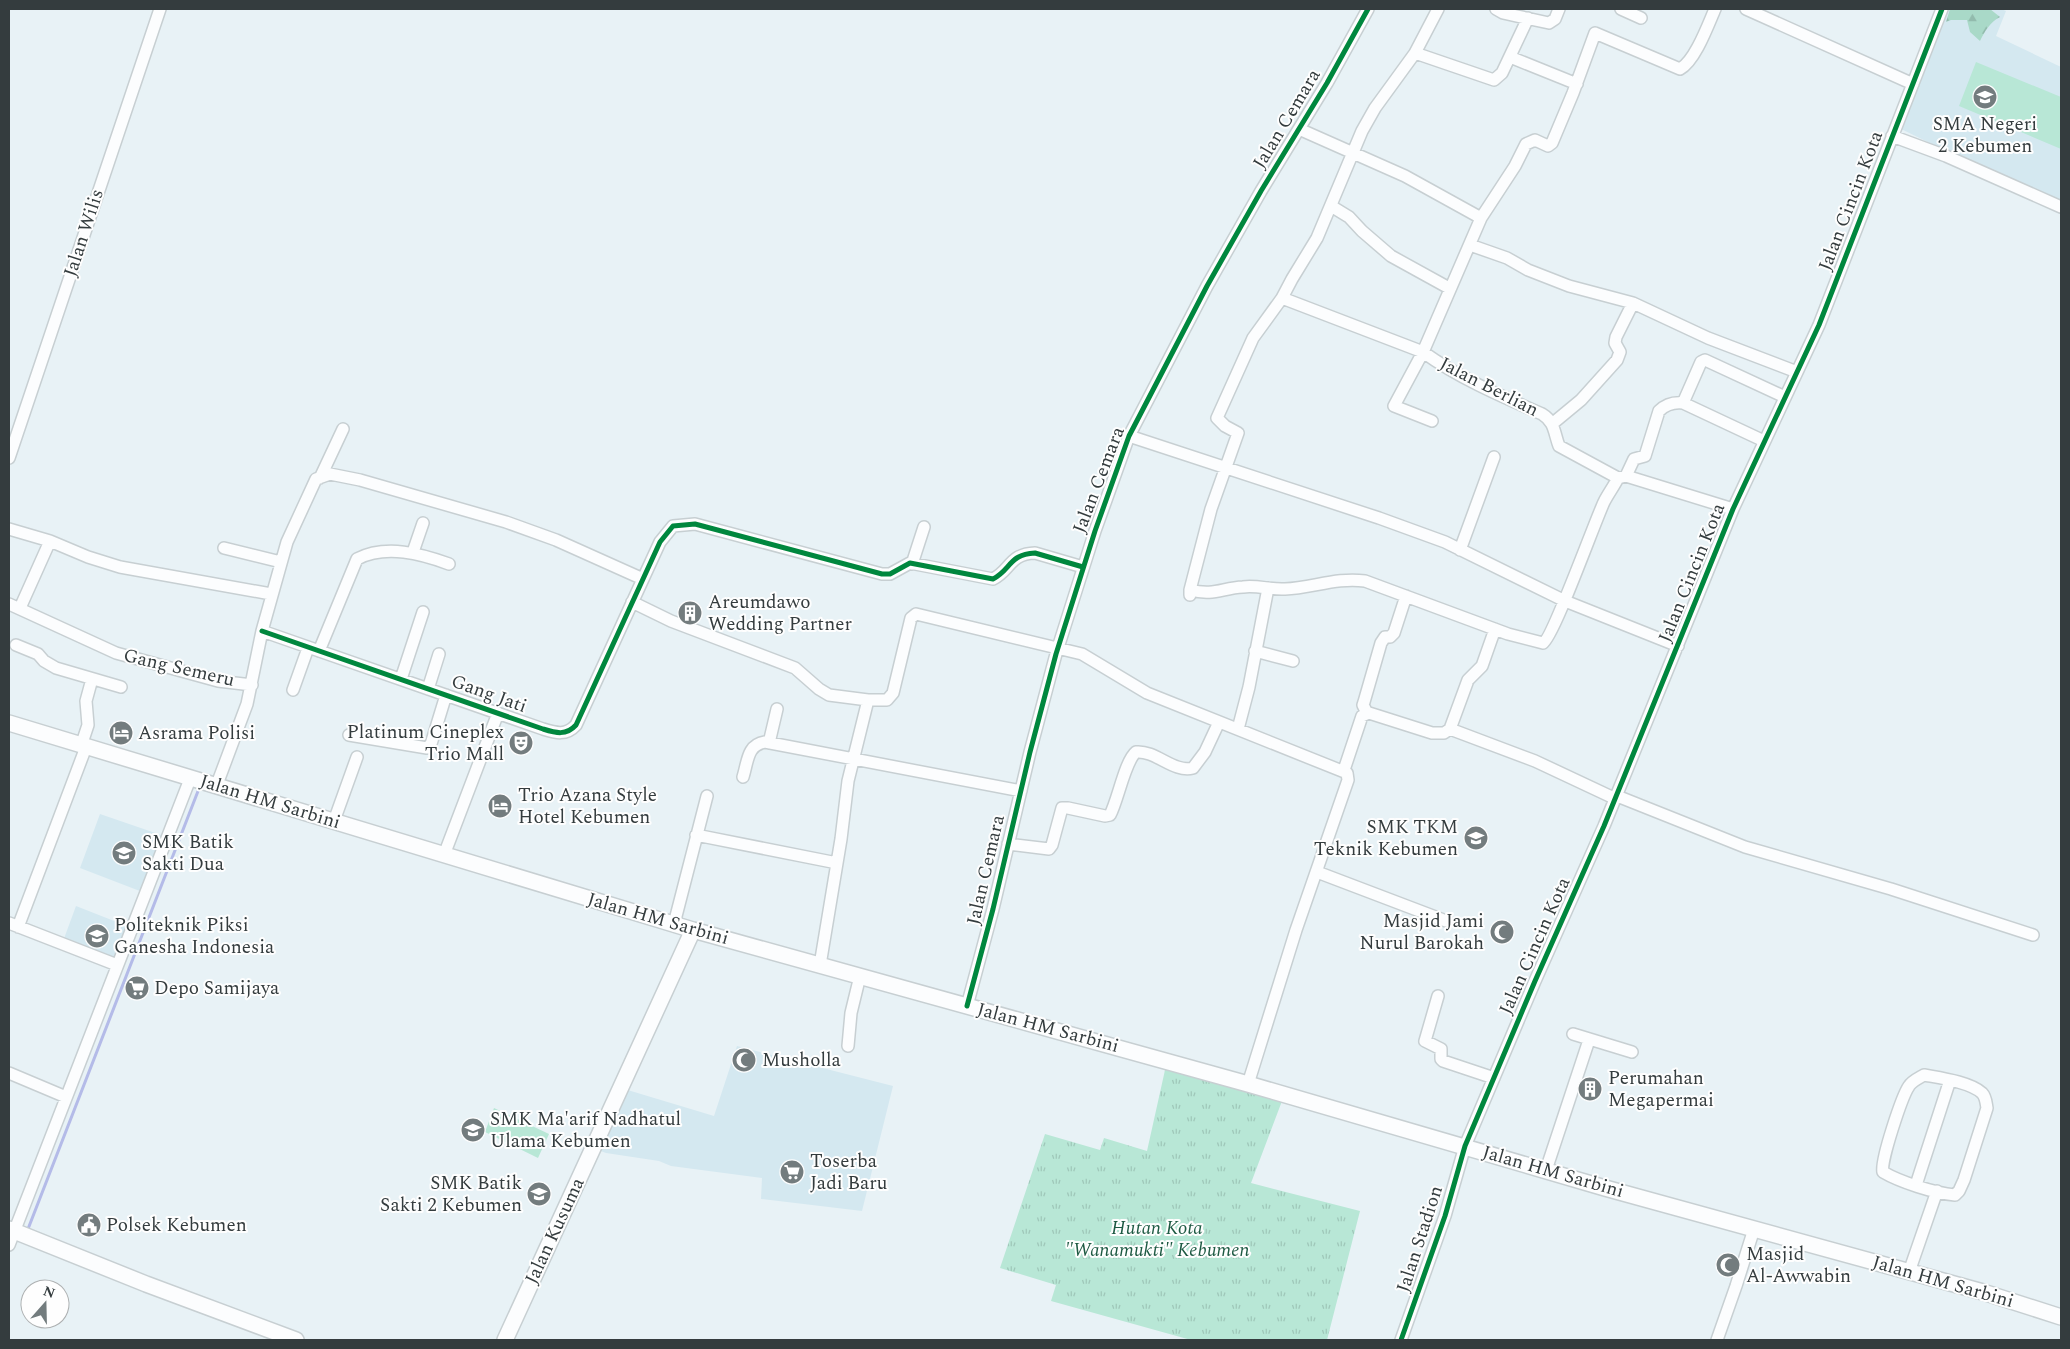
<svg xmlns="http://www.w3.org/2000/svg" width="2070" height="1349" font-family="Spectral,serif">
<defs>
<pattern id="forest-firs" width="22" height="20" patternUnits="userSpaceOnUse" patternTransform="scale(1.25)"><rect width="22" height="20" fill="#a9d9c8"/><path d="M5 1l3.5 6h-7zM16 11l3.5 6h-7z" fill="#92bbad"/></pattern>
<pattern id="park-tufts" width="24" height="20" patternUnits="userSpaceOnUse" patternTransform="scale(1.25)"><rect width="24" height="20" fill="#b8e7d6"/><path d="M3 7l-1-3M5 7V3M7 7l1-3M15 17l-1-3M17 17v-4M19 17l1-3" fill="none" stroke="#9fc7b9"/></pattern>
</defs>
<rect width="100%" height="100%" fill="#e8f2f6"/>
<path fill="#d4e8f0" d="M1942,9H2001L2006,11L1996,36L2061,67V207L1897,127Z
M100,814L167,837L145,893L80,868Z
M76,906L132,928L117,965L62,944Z
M737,1046L893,1086L862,1211L761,1199L762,1178L671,1166L659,1161L606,1153L588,1146L621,1088L714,1116Z"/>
<path fill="url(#forest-firs)" d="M1950,9H1990L2000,17C1990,22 1985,31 1980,41L1970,32L1967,20H1951L1946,22Z"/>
<path fill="url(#park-tufts)" d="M1167,1061L1282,1101L1251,1183L1360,1211L1327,1340H1191L1051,1301L1056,1285L1000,1268L1045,1134L1100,1150L1104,1138L1147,1151Z"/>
<path fill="#b8e7d6" d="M1976,62L2061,97V149L1959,106Z
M494,1108L549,1134L538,1158L485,1132Z"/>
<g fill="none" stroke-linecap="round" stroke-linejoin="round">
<path stroke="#b4bbe8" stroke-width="3" d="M28,1229L200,786"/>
<defs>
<path id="minor" d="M1496,9L1503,13L1549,23L1555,19L1559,9
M1621,9L1641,18
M1746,9L1913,84
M1415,53L1494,80L1502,73L1528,18
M1510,57L1577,84
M1299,129L1405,176L1481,218
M1892,136L1946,156L2061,207
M1331,206L1349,217L1362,231L1391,256L1449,288
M1470,245L1507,258L1528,270L1569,286L1633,303L1708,338L1797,372
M1282,298L1423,352C1459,378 1501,396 1542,414C1555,422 1554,433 1559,446L1618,478L1626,476L1733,509
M1683,403L1701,362L1705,360L1785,397
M1432,421L1394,406L1423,352L1481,218L1515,166L1526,144L1535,140L1548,146L1552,143L1573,93L1595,33L1680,69C1695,61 1708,25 1715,9
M1552,424L1581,400L1617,360L1620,352L1615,343L1616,337L1633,303
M1129,436L1379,518L1445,542L1565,601L1678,646
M9,458L160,9
M1626,476L1634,459L1645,456L1659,411C1665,405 1674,402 1683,403L1764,441
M320,478L343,429
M9,529L50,541L20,608
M50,541L88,557L120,567L271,594
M224,548L281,562
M1460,550L1494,457
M413,552L423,523
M912,564L924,527
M1190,590L1211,509L1238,433L1225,426L1217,418L1253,338L1282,298L1292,279L1317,238L1362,131L1375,108L1415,53L1438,9
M1190,595V590C1214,596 1222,588 1243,587C1257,585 1271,590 1285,589C1312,588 1337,577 1365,581L1508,634L1543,643C1553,638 1595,521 1604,502C1608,494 1614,486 1618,478
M632,602L671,621L795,668L819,689L829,695L868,700L848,781L841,839L820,965
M9,604L116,653L218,681L252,685
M262,631L543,729C556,733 566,736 576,725L660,542L673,526L695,524L882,574H890L910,563L993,579C1011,570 1009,554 1035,553L1083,567
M16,645L38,654L44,661L56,668L121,687
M319,651L357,559C386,544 422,554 449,564
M1255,651L1293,661
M401,679L423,612
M428,689L439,654
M293,690L308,648
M868,700H887L893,693L911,618L916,614L1082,654L1147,693L1347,773L1348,780L1296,930L1248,1084
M1367,713L1363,705L1364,702L1381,643L1385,637H1390L1394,633L1406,596
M1238,729L1249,687L1268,588
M1450,729L1468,680L1482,666L1495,629
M349,735L427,748L431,744L446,695
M769,743L777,709
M81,746L88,725L86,701L92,679
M1344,770L1362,716L1369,713L1432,733H1444L1450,729L1535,761L1616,799
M743,777C748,761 747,745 765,742L1021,791
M216,787L247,704L262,631L287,542L316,479L330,474L360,480L506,522L556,540L643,579
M1617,796L1745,847L1891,889L2033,935
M334,821L357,757
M696,835L837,863
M1008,844L1049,849L1052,845L1062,808H1068L1105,816L1110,815C1118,800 1125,761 1136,752C1156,750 1173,773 1193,768L1205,752L1219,722
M444,855L498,713
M1317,872L1446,921
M9,923L117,965
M674,924L707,796
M18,927L86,747
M1438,996L1425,1041L1441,1049V1059L1443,1061L1494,1078
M967,1006L993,909L1030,752L1056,654L1095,531L1129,436L1207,286L1261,191L1327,83L1368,9
M1573,1034L1632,1052
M848,1046L851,1013L860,976
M9,1073L66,1097
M1924,1075C1940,1078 1970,1082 1982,1093C1986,1097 1986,1103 1987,1108L1964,1180L1959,1191L1955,1195C1934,1193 1900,1182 1883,1172C1880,1162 1902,1096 1909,1086C1912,1081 1919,1078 1924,1075Z
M1546,1170L1589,1040
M1916,1185L1950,1080
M9,1245L190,779
M1909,1272L1937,1191
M1401,1340L1445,1216L1465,1146L1535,981L1604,826L1733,509L1819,325L1942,9
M1717,1340L1736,1286L1754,1229"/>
<path id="major" d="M9,723L693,930L1248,1084L1605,1188L1983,1292L2061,1317
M9,1229L146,1284L296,1340
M505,1340L693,930"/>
</defs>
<use href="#minor" stroke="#c7cfd2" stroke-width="14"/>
<use href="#major" stroke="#c7cfd2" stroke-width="18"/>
<use href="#minor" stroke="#fcfdfe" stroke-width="11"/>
<use href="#major" stroke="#fcfdfe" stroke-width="15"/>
<defs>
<path id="cycleway" d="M262,631L543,729C556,733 566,736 576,725L660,542L673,526L695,524L882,574H890L910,563L993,579C1011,570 1009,554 1035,553L1083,567
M967,1006L993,909L1030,752L1056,654L1095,531L1129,436L1207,286L1261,191L1327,83L1368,9
M1401,1340L1445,1216L1465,1146L1535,981L1604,826L1733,509L1819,325L1942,9"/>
</defs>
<use href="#cycleway" stroke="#fefefe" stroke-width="8"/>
<use href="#cycleway" stroke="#00873e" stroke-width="5"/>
</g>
<defs>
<symbol id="school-disc" viewBox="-11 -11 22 22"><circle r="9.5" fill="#737c7e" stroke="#fefefe"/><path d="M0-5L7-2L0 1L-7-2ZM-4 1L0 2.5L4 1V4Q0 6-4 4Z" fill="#fff"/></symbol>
<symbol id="building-disc" viewBox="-11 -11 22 22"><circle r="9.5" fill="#737c7e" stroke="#fefefe"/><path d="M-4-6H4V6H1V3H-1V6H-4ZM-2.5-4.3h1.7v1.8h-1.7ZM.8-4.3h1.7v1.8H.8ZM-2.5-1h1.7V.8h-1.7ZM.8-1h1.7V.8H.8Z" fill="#fff"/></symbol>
<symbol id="hotel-disc" viewBox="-11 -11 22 22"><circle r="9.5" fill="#737c7e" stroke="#fefefe"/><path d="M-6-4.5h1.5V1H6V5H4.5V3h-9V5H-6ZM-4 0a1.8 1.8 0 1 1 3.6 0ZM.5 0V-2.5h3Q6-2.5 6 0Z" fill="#fff"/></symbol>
<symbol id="theatre-disc" viewBox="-11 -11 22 22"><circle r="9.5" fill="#737c7e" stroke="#fefefe"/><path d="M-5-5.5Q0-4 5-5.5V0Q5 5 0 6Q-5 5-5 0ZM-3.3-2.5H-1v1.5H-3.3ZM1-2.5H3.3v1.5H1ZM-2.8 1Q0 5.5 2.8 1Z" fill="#fff"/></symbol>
<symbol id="mosque-disc" viewBox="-11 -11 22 22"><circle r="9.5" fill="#737c7e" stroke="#fefefe"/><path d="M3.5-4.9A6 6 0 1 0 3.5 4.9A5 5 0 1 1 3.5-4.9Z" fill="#fff"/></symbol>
<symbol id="university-disc" viewBox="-11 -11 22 22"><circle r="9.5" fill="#737c7e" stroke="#fefefe"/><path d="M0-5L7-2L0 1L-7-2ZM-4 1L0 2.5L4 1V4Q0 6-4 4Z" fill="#fff"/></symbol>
<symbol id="supermarket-disc" viewBox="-11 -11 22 22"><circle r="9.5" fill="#737c7e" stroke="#fefefe"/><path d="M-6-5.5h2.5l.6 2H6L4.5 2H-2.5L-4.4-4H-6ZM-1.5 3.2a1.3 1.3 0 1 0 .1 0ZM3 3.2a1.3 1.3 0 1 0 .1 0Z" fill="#fff"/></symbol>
<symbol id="civic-disc" viewBox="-11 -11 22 22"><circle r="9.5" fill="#737c7e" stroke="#fefefe"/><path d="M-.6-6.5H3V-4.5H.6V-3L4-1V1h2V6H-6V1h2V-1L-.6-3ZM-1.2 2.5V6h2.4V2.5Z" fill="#fff"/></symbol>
</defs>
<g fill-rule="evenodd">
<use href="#school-disc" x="1971" y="83" width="28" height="28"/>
<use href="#building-disc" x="676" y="599" width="28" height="28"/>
<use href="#hotel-disc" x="107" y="719" width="28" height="28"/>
<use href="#theatre-disc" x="507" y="729" width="28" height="28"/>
<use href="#hotel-disc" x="486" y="792" width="28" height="28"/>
<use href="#school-disc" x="1462" y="824" width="28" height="28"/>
<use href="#school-disc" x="110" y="839" width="28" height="28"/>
<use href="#mosque-disc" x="1488" y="918" width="28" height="28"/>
<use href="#university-disc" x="83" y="922" width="28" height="28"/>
<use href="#supermarket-disc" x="123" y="974" width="28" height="28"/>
<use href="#mosque-disc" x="730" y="1046" width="28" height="28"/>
<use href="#building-disc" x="1576" y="1075" width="28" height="28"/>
<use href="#school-disc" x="459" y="1116" width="28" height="28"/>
<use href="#supermarket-disc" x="778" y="1158" width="28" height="28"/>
<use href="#school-disc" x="525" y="1180" width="28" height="28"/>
<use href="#civic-disc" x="75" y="1211" width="28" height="28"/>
<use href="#mosque-disc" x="1714" y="1251" width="28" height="28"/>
</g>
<g text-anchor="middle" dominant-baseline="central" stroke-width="4" stroke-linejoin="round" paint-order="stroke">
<g font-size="19" fill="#343c3e" stroke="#fefefe">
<text transform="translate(1287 119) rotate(-59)">Jalan Cemara</text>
<text transform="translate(1851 201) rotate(-69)">Jalan Cincin Kota</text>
<text transform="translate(84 233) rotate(-72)">Jalan Wilis</text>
<text transform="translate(1489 387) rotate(27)">Jalan Berlian</text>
<text transform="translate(1099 480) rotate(-69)">Jalan Cemara</text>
<text transform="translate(1692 573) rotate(-68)">Jalan Cincin Kota</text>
<text transform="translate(179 668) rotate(13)">Gang Semeru</text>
<text transform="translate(489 694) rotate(20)">Gang Jati</text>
<text transform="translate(270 802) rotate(17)">Jalan HM Sarbini</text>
<text transform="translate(986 870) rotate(-77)">Jalan Cemara</text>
<text transform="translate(658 919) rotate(16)">Jalan HM Sarbini</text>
<text transform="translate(1535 946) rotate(-66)">Jalan Cincin Kota</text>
<text transform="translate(1048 1028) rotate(15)">Jalan HM Sarbini</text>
<text transform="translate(1553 1172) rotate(16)">Jalan HM Sarbini</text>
<text transform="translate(555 1231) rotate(-65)">Jalan Kusuma</text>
<text transform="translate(1420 1239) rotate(-72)">Jalan Stadion</text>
<text transform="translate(1943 1282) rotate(16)">Jalan HM Sarbini</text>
</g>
<g font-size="19" fill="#343c3e" stroke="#fefefe" text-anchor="start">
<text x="1985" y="124" text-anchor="middle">SMA Negeri<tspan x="1985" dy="22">2 Kebumen</tspan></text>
<text x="708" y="602">Areumdawo<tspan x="708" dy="22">Wedding Partner</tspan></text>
<text x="504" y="732" text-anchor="end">Platinum Cineplex<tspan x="504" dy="22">Trio Mall</tspan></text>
<text x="138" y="733">Asrama Polisi</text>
<text x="518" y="795">Trio Azana Style<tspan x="518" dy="22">Hotel Kebumen</tspan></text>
<text x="1458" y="827" text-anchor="end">SMK TKM<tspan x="1458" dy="22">Teknik Kebumen</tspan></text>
<text x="142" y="842">SMK Batik<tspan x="142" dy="22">Sakti Dua</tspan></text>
<text x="1484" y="921" text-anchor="end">Masjid Jami<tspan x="1484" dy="22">Nurul Barokah</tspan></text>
<text x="114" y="925">Politeknik Piksi<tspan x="114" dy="22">Ganesha Indonesia</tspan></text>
<text x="154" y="988">Depo Samijaya</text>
<text x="762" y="1060">Musholla</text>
<text x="1608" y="1078">Perumahan<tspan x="1608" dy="22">Megapermai</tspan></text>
<text x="490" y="1119">SMK Ma'arif Nadhatul<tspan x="490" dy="22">Ulama Kebumen</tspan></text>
<text x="810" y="1161">Toserba<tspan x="810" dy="22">Jadi Baru</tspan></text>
<text x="522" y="1183" text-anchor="end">SMK Batik<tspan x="522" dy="22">Sakti 2 Kebumen</tspan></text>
<text x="106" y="1225">Polsek Kebumen</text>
<text x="1746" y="1254">Masjid<tspan x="1746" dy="22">Al-Awwabin</tspan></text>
</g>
<g font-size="19" font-style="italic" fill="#1d5a43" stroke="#fefefe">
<text x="1157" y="1228">Hutan Kota<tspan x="1157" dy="22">"Wanamukti" Kebumen</tspan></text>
</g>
</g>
<rect width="2070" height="1349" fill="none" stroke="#343c3e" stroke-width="20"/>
<g transform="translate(45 1304) rotate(20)"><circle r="24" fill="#fefefe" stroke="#adb0b1"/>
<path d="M0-4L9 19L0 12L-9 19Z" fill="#737c7e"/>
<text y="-8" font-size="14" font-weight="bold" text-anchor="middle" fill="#343c3e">N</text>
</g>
</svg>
